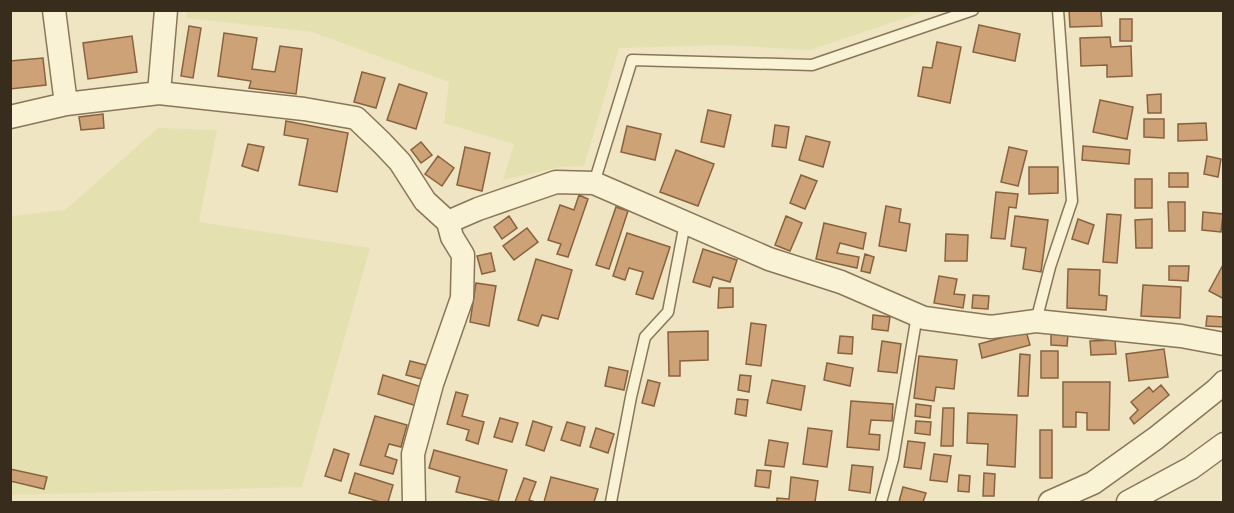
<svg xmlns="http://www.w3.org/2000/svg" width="1234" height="513" font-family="'Noto Serif',serif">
<rect width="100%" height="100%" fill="#efe5c2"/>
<path fill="#e4e0af" d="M187,10H926V11L810,50L723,45L619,48L584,166L560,167L503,180L514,144L444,123L449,82L312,32L186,18Z
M158,128L217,130L199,222L370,248L302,487L11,495L10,216L65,210Z"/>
<path fill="#cea277" stroke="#88623e" stroke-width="1.5" d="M1069,10L1101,11L1102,26L1070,27Z
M1120,19H1132V41H1120Z
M979,25L1020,34L1015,61L973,52Z
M189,26L201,28L193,78L181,76Z
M224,33L257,38L252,69L275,72L280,46L302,49L296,94L249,88L251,81L218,76Z
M132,36L137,72L88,79L83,43Z
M1110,37L1111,47L1131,46L1132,76L1107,77V65L1081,66L1080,38Z
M937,42L961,47L950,103L918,96L923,67L932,68Z
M43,58L46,85L10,89V61Z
M362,72L385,78L376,108L354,102Z
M399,84L427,93L416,129L387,120Z
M1161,94V113H1148L1147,95Z
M1100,100L1133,107L1127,139L1093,132Z
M708,110L731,115L724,147L701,142Z
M103,114L104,128L81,130L79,117Z
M1144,119H1164V138L1144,137Z
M286,121L348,133L337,192L299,185L308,139L284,135Z
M1206,123L1207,140L1178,141V124Z
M775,125L789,127L786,148L772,146Z
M627,126L661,134L655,160L621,152Z
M806,136L830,142L823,167L799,160Z
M421,142L432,155L421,163L411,150Z
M248,144L264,147L258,171L242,166Z
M1083,146L1130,150L1129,164L1082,160Z
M465,147L490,153L482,191L457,185Z
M1009,147L1027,151L1018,186L1001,182Z
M676,150L714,164L698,206L660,192Z
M438,156L454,168L442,186L425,174Z
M1207,156L1221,159L1218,177L1204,174Z
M1029,167H1058V193L1029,194Z
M1169,173H1188V187H1169Z
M801,175L817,181L805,209L790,203Z
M1135,179H1152V208H1135Z
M996,192L1018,194L1016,208L1009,207L1005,239L991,238Z
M579,195L588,199L568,257L557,254L561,244L548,240L560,205L574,210Z
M1168,202H1185V231H1169Z
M886,206L901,209L899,222L910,224L906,251L879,246Z
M616,207L628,211L609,269L596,265Z
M1203,212L1223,214L1221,232L1202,230Z
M1107,214L1121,215L1117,263L1103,262Z
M509,216L517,228L502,239L494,227Z
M786,216L802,223L790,251L775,245Z
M1015,216L1048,220L1041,272L1023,269L1026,248L1011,246Z
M1078,219L1094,225L1088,244L1072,239Z
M1152,219V248H1136L1135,220Z
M824,223L866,233L863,249L840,243L837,253L859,257L857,268L816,259Z
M527,228L538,242L514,260L503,246Z
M627,233L670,247L653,299L636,294L643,272L629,268L625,280L613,276Z
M946,234L968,235L967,261H945Z
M703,249L737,260L730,282L713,277L710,287L693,282Z
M491,253L495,271L482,274L477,256Z
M865,254L874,257L870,273L861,271Z
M536,259L572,270L558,319L542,315L538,326L518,320Z
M1224,263V299L1209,291Z
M1169,266H1189L1188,281L1169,280Z
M1068,269L1100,270L1099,295L1107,296L1106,310L1067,308Z
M939,276L957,279L954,294L965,295L963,308L934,303Z
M476,283L496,286L489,326L470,322Z
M1143,285L1181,287L1180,318L1141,316Z
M719,288H733V307L718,308Z
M973,295L989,296L988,309L972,308Z
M873,315L890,317L888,331L872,329Z
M1207,316L1224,317V327L1206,326Z
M751,323L766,325L761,366L746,364Z
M708,331V360L680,361V376H669L668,332Z
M1026,331L1030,345L982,358L979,344Z
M1051,334L1068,335L1067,346L1051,345Z
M840,336L853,337L852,354L838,353Z
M1115,340L1116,354L1091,355L1090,341Z
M882,341L901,344L897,373L878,371Z
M1164,349L1168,377L1129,381L1126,354Z
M1041,351H1058V378H1041Z
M1020,354L1030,355L1028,396H1018Z
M919,356L957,360L954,389L936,387L934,401L914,398Z
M410,361L426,365L422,379L406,375Z
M827,363L853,368L850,386L824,380Z
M609,367L628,371L624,390L605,386Z
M383,375L422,387L417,406L378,394Z
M740,375L751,376L749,392L738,390Z
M648,380L660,383L654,406L642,403Z
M772,380L805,386L801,410L767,403Z
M1063,382H1110L1109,430H1087V413L1076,412V427H1063Z
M1161,385L1169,395L1134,424L1130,418L1138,410L1131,402L1149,387L1153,392Z
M456,392L468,395L462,416L484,422L478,444L466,440L469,430L447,424Z
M737,399L748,400L746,416L735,414Z
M851,401L893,404L892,421L871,420L869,434L880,435L879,450L847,447Z
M916,404L931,406L930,418L915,416Z
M943,408H954L953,446H941Z
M968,413L1017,415L1015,467L987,465L988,444L967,443Z
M375,416L407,425L401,447L389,444L385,456L397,460L393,474L360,465Z
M500,418L518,423L512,442L494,437Z
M533,421L552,427L544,451L526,445Z
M916,421L931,422L930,435L915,433Z
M567,422L585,427L580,446L561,440Z
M596,428L614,434L608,453L590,447Z
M808,428L832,431L827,467L803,464Z
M1040,430H1052V478H1040Z
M769,440L788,443L784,467L765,465Z
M908,441L925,443L921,469L904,467Z
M334,449L349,454L341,481L325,476Z
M434,450L507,470L498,502L456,492L460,477L429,468Z
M934,454L951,456L947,482L930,480Z
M852,465L873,467L870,493L849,490Z
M10,469L47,477L44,489L10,481Z
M757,470L771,471L769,488L755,486Z
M355,473L393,485L388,502H380L349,493Z
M984,473L995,474L994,496H983Z
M959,475L970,476L969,492L958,491Z
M551,477L598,489L594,502H544Z
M791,477L818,481L815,502H777V498L789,499Z
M524,478L536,482L529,500L535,502H515Z
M903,487L926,493L923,502H899Z"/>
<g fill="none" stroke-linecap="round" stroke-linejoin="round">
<defs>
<path id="lane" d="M594,183L632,60L812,65L973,10
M1036,321L1050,267L1072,201L1058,10
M611,502L631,397L645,337L668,312L685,223
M881,502L893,459L917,315"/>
<path id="street" d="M54,10L66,104
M159,93L166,10
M10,117L66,104L159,93L304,109L356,118L382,143L400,162L425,201L448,222L452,237L463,255L462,298L432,384L413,454L414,502
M448,222L478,209L556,182L594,183L769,259L841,282L924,318L991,327L1036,321L1181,336L1224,344
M1050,502L1093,483L1156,438L1216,390L1224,382
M1128,502L1191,468L1224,444"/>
</defs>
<use href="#lane" stroke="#897659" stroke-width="13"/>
<use href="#street" stroke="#897659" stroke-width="25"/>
<use href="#lane" stroke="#f9f2d5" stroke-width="10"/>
<use href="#street" stroke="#f9f2d5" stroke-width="22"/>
</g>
<rect width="1234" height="513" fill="none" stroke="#382d1d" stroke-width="24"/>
</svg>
